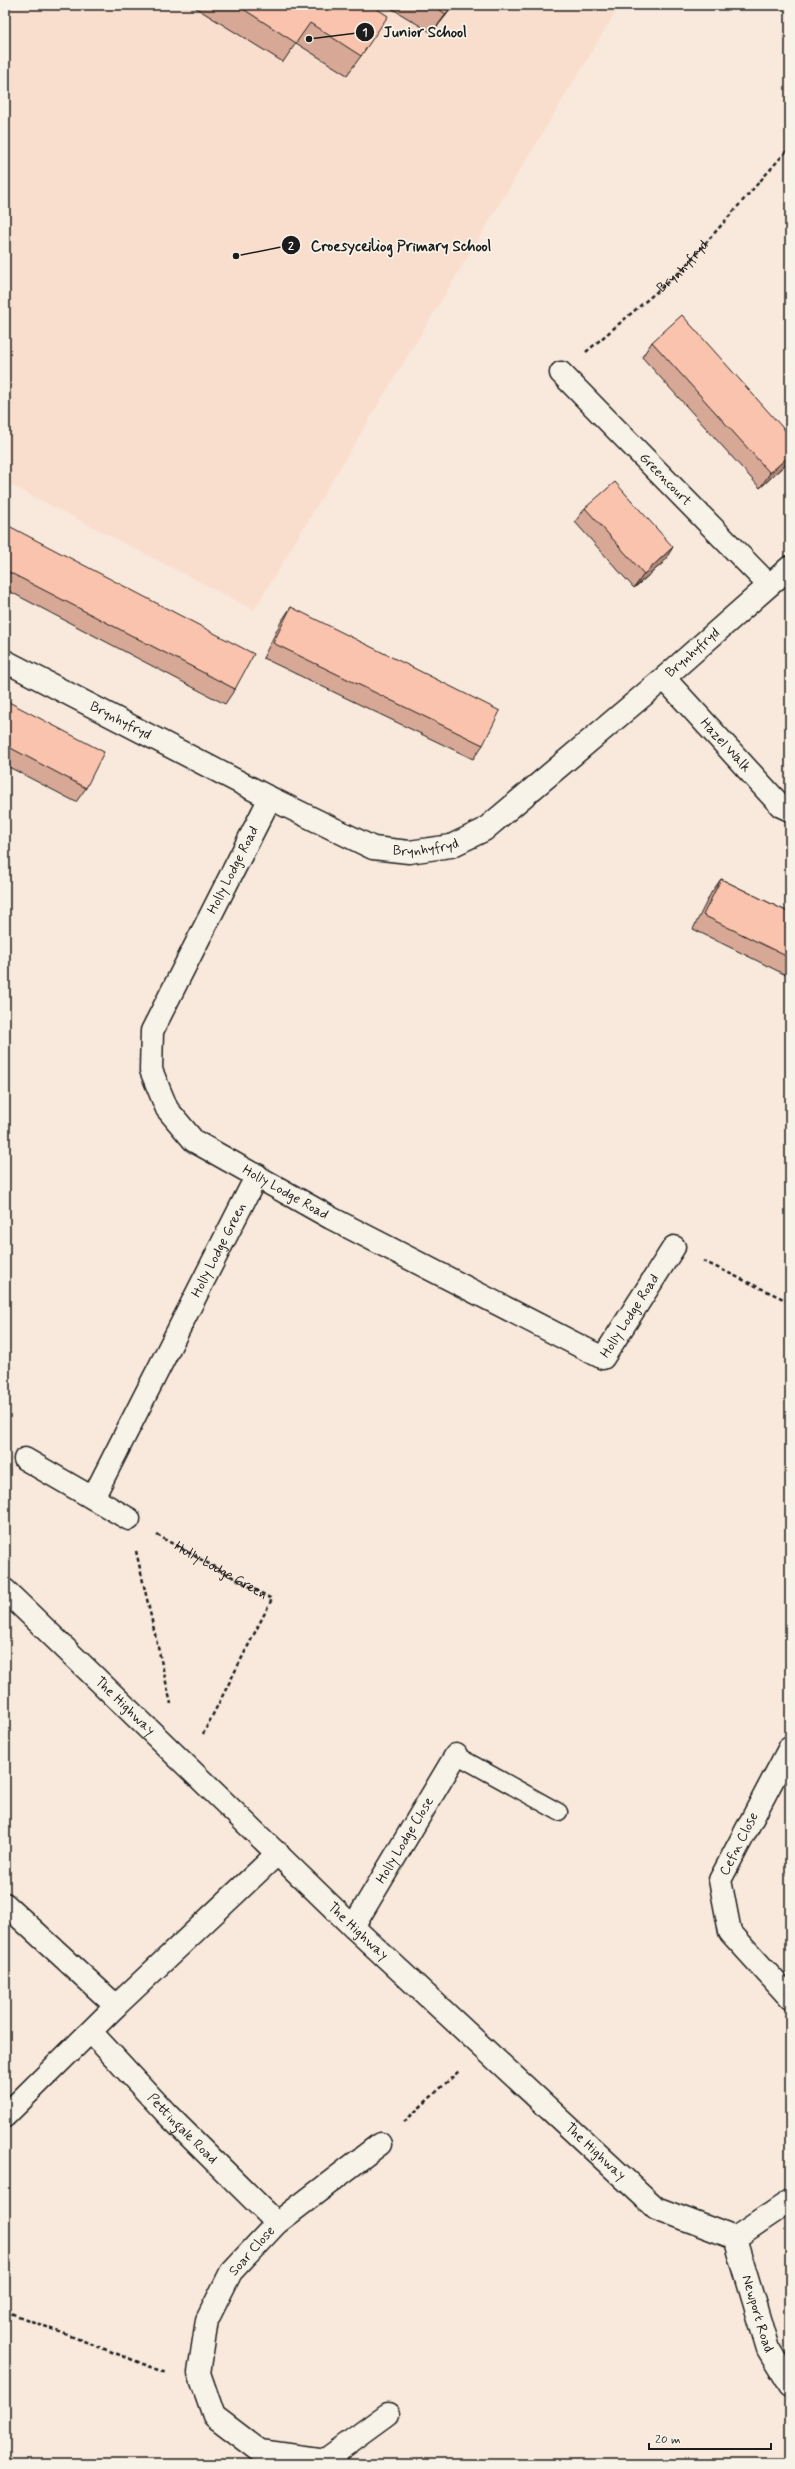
<svg xmlns="http://www.w3.org/2000/svg" width="795" height="2469" font-family="Mynerve,sans-serif">
<rect width="100%" height="100%" fill="#f8e9dc"/>
<filter id="ink" filterUnits="userSpaceOnUse"><feTurbulence type="fractalNoise" baseFrequency=".025" numOctaves="2"/><feDisplacementMap in="SourceGraphic" scale="8" xChannelSelector="R" yChannelSelector="G"/><feConvolveMatrix kernelMatrix="1 2 1 2 8 2 1 2 1" color-interpolation-filters="sRGB"/></filter>
<g filter="url(#ink)">
<path fill="#f9dece" d="M5,5H620L254,610L5,482Z"/>
<g fill="none" stroke-linecap="round" stroke-linejoin="round">
<defs>
<path id="service" d="M456,1755L559,1812"/>
<g id="minor">
<path id="s3" d="M561,373L769,585"/>
<path id="s4" d="M5,661L270,798L373,848L409,852L451,846L484,830L664,678L790,567"/>
<path id="s5" d="M664,678L781,806L790,810"/>
<path id="s6" d="M270,798L152,1031L151,1070L167,1109L194,1141L331,1218L603,1358L674,1247"/>
<path d="M25,1459L129,1519"/>
<path id="s7" d="M93,1498L257,1175"/>
<path id="s8" d="M5,1590L353,1927L656,2208L735,2238"/>
<path d="M790,1747L720,1880L730,1932L790,1998"/>
<path d="M5,1904L116,2006"/>
<path id="s9" d="M353,1927L456,1755"/>
<path id="s10" d="M91,2032L167,2114L277,2223"/>
<path d="M5,2116L116,2006L278,1853"/>
<path d="M380,2144L277,2223L231,2272L207,2320L199,2373L214,2416L260,2451L325,2460L388,2414"/>
<path id="s11" d="M735,2238L768,2349L790,2385"/>
<path d="M735,2238L790,2201"/>
</g>
</defs>
<use href="#service" stroke="#1c1c1c" stroke-width="19"/>
<use href="#minor" stroke="#1c1c1c" stroke-width="25"/>
<g stroke="#1c1c1c" stroke-width="2.5" stroke-dasharray="4 3" stroke-linecap="butt">
<path id="s1" d="M586,352L681,271L790,147"/>
<path d="M703,1261L790,1302"/>
<path id="s2" d="M157,1535L272,1599L203,1734"/>
<path d="M136,1551L171,1704"/>
<path d="M404,2122L459,2071"/>
<path d="M5,2311L167,2373"/>
</g>
<use href="#service" stroke="#f7f3e8" stroke-width="16"/>
<use href="#minor" stroke="#f7f3e8" stroke-width="22"/>
</g>
<path fill="#d7a895" stroke="#1c1c1c" d="M198,5H371L361,56L347,75L296,43L283,62L196,8Z
M386,5H454L432,33Z
M652,342L790,460L760,488L642,357Z
M585,508L664,562L634,588L575,522Z
M5,524L235,689L225,704L5,589Z
M291,607L483,745L473,759L263,658L281,622Z
M5,700L86,788L76,802L5,765Z
M721,879L790,913V977L693,929L711,893Z"/>
<path fill="#af8879" stroke="#1c1c1c" d="M453,5H454L432,33L446,14Z
M790,455V460L760,488L770,473Z
M673,547L664,562L634,588L644,574Z"/>
<path fill="#fac3ad" stroke="#1c1c1c" d="M237,5H371L388,16L361,56L310,23L296,43Z
M432,5H453L446,14Z
M682,315L790,436V455L770,473L652,342Z
M615,482L673,547L644,574L585,508Z
M5,524L254,654L235,689L5,570Z
M291,607L500,711L483,745L273,643Z
M5,700L104,752L86,788L5,745Z
M721,879L790,913V958L703,915Z"/>
</g>
<g text-anchor="middle" dominant-baseline="central" stroke-width="3.5" stroke-linejoin="round" paint-order="stroke">
<g font-size="14" fill="#1c1c1c" stroke="#f7f3e8">
<text stroke="none"><textPath href="#s1" startOffset="129">Brynhyfryd</textPath></text>
<text stroke="none"><textPath href="#s3" startOffset="149">Greencourt</textPath></text>
<text stroke="none"><textPath href="#s4" startOffset="802">Brynhyfryd</textPath></text>
<text stroke="none"><textPath href="#s4" startOffset="130">Brynhyfryd</textPath></text>
<text stroke="none"><textPath href="#s5" startOffset="91">Hazel Walk</textPath></text>
<text stroke="none"><textPath href="#s4" startOffset="466">Brynhyfryd</textPath></text>
<text transform="translate(233 870) rotate(-63)">Holly Lodge Road</text>
<text stroke="none"><textPath href="#s6" startOffset="489">Holly Lodge Road</textPath></text>
<text stroke="none"><textPath href="#s7" startOffset="278">Holly Lodge Green</textPath></text>
<text stroke="none"><textPath href="#s6" startOffset="897">Holly Lodge Road</textPath></text>
<text stroke="none"><textPath href="#s2" startOffset="73">Holly Lodge Green</textPath></text>
<text stroke="none"><textPath href="#s8" startOffset="167">The Highway</textPath></text>
<text stroke="none"><textPath href="#s9" startOffset="101">Holly Lodge Close</textPath></text>
<text transform="translate(739 1844) rotate(-63)">Cefn Close</text>
<text stroke="none"><textPath href="#s8" startOffset="491">The Highway</textPath></text>
<text stroke="none"><textPath href="#s10" startOffset="133">Pettingale Road</textPath></text>
<text stroke="none"><textPath href="#s8" startOffset="815">The Highway</textPath></text>
<text transform="translate(252 2251) rotate(-48)">Soar Close</text>
<text stroke="none"><textPath href="#s11" startOffset="79">Newport Road</textPath></text>
</g>
</g>
<path fill="none" stroke="#1c1c1c" stroke-width="1.5" d="M309 39L365 32M236 256L291 245"/>
<g fill="#1c1c1c" stroke="#f7f3e8" stroke-width="1.5">
<circle cx="309" cy="39" r="4"/>
<circle cx="236" cy="256" r="4"/>
<circle cx="365" cy="32" r="10"/>
<circle cx="291" cy="245" r="10"/>
</g>
<g font-size="12" text-anchor="middle" font-weight="bold" fill="#fff">
<text x="365" y="36">1</text>
<text x="291" y="250">2</text>
</g>
<g font-size="15" text-anchor="middle" font-weight="bold" fill="#1c1c1c" stroke="#f7f3e8" stroke-width="3.5" stroke-linejoin="round" paint-order="stroke">
<text x="425" y="37">Junior School</text>
<text x="401" y="251">Croesyceiliog Primary School</text>
</g>
<rect width="795" height="2469" fill="none" stroke="#f7f3e8" stroke-width="20"/>
<rect x="10" y="10" width="775" height="2449" fill="none" stroke="#1c1c1c" stroke-width="1.5" filter="url(#ink)"/>
<path d="M649 2443v6h122v-6" fill="none" stroke="#1c1c1c" stroke-width="2"/>
<text x="655" y="2443" font-size="12" fill="#1c1c1c" stroke="#f7f3e8" stroke-width="3" paint-order="stroke">20 m</text>
</svg>
